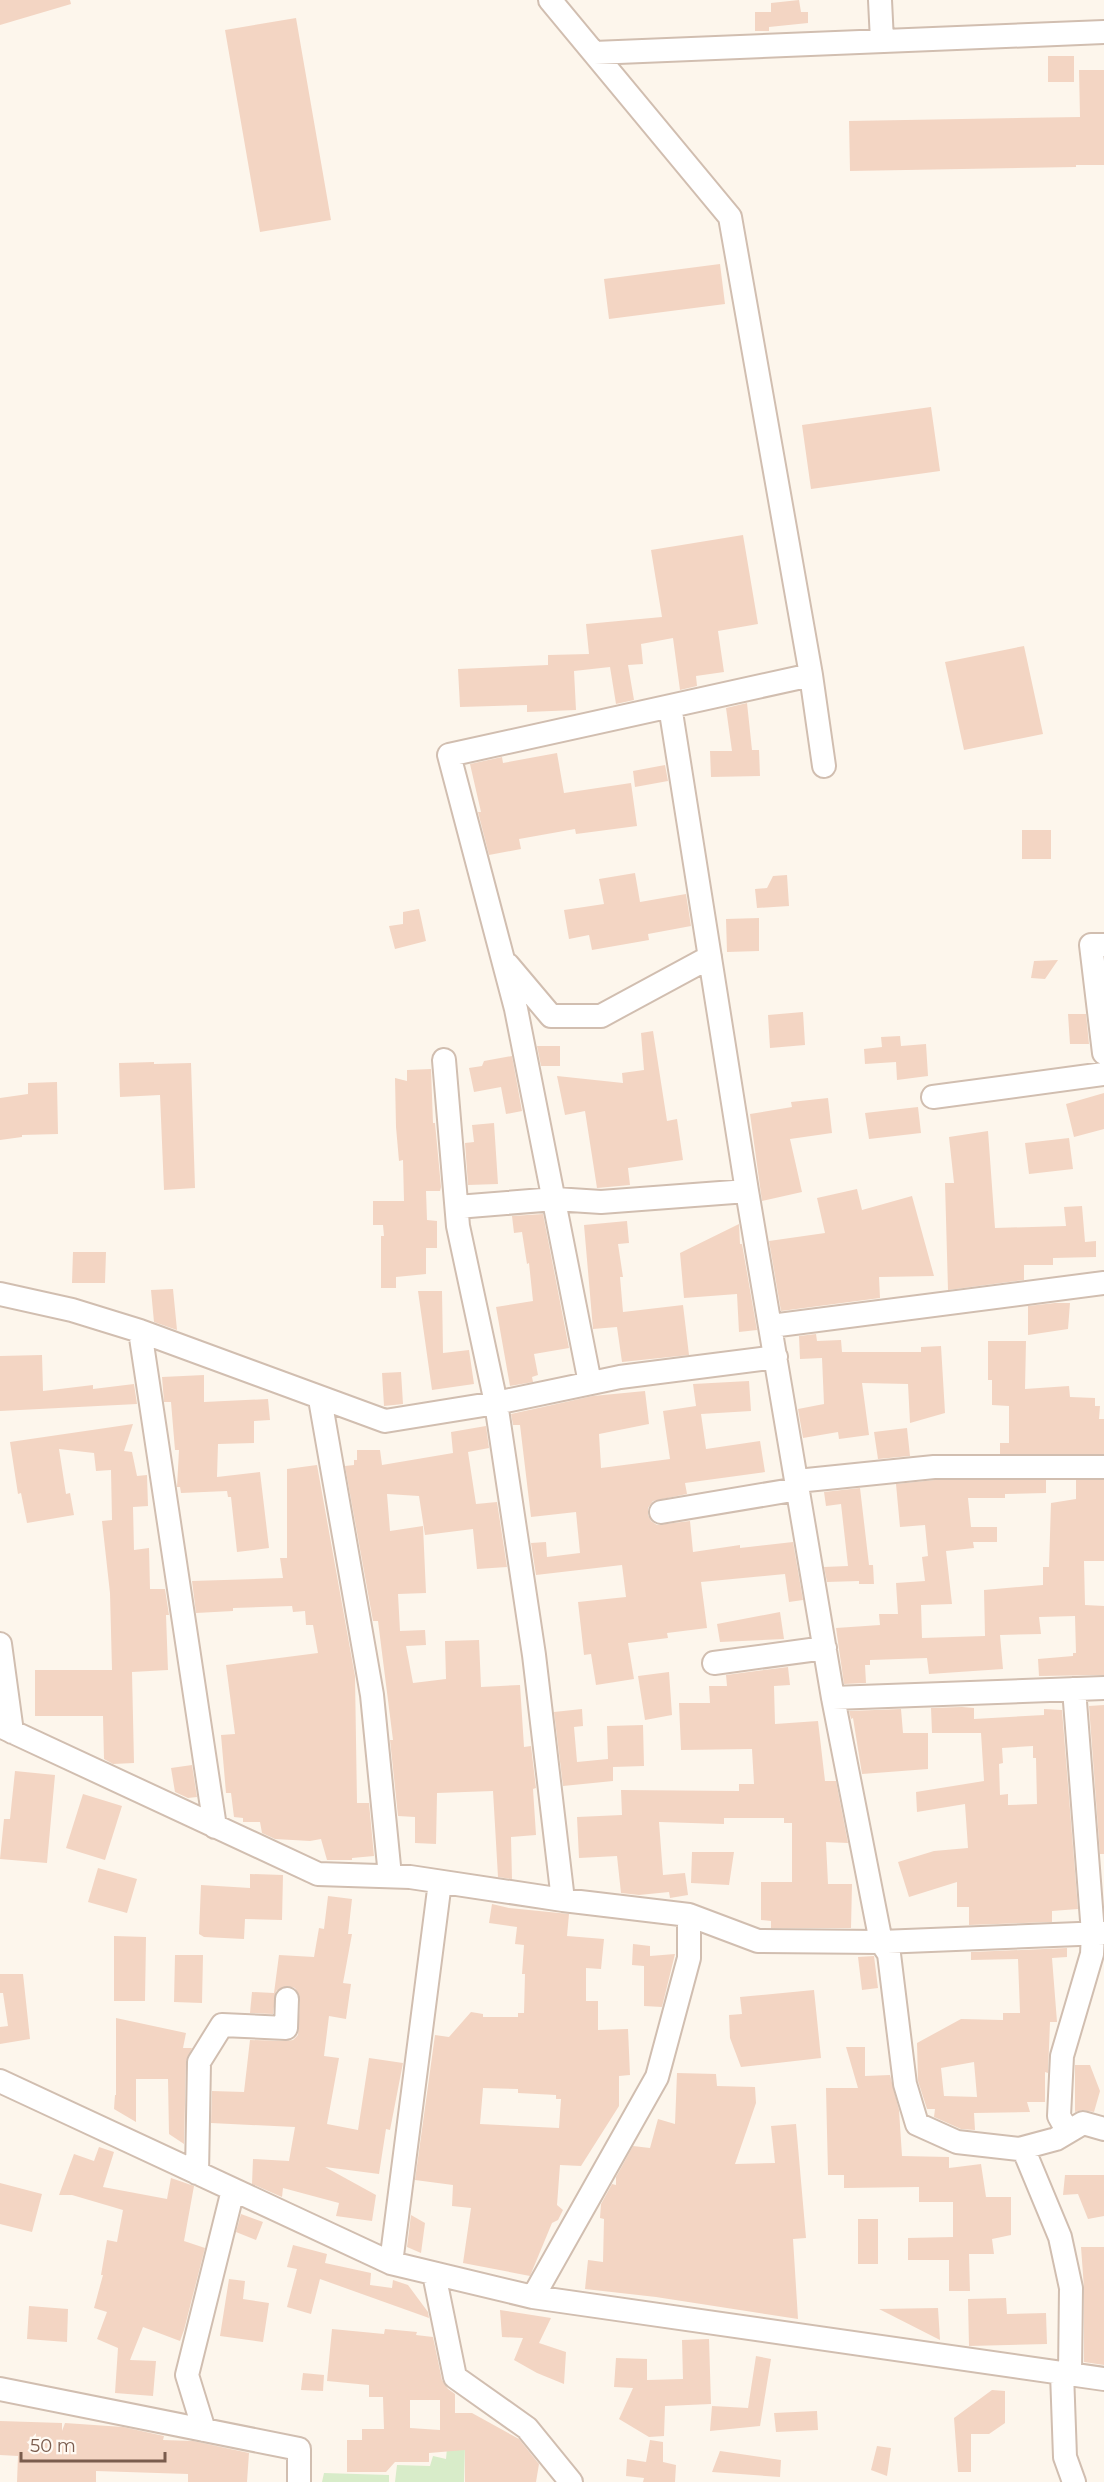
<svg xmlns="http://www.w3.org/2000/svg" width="1104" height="2482" font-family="Montserrat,sans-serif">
<rect width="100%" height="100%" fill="#fdf6ec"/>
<path fill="#d8ecc9" d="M465,2446L464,2482H395L397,2465L430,2466L433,2456L446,2459L447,2448Z
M324,2473L389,2475V2482H322Z"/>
<path fill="#f3d5c3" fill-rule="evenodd" d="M0,0H70L71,4L0,25Z
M799,0L801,12H808V23L769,27V31H755V12H771V3Z
M296,18L331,220L260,232L225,30Z
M1048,56H1074V82H1048Z
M1079,70H1104V165H1076V167L850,171L849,121L1080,117Z
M720,264L725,304L609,319L604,279Z
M931,407L940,471L811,489L802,425Z
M743,535L758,624L718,631L724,672L696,676L697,686L680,690L673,638L641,644L643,664L628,665L634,700L616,704L610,667L574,671L576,710L527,712V705L460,707L458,669L548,665V655L589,654L586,624L662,617L651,550Z
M1024,646L1043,734L964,750L945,662Z
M747,703L752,750H759L760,776L711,777L710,751H732L726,708Z
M557,753L564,793L631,783L637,826L576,834L575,829L519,839L521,849L489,855L478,812H481L470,764L502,757L503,763Z
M665,765L668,781L635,787L633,771Z
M1022,830H1051V859H1022Z
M635,873L640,902L686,894L691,926L648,934L649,940L592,950L589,935L569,939L564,910L604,904L599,879Z
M787,875L789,906L757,908L755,889L767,888L773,876Z
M419,909L426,941L395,949L389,926L403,924V912Z
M759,918V951L727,952L726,919Z
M1058,960L1045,979L1031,978L1034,961Z
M803,1012L805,1045L770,1048L768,1015Z
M1068,1014H1086L1089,1044H1070Z
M653,1031L667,1121L677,1119L683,1160L628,1168L630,1185L597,1188L585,1111L565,1115L557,1076L623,1083L622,1073L644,1070L641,1033Z
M900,1036L901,1046L926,1044L928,1076L897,1080L896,1062L865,1064L864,1049L882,1047L881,1037Z
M537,1046H560V1066H541Z
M512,1056L522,1111L506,1114L501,1087L474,1092L469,1068L482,1066L484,1061Z
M154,1062V1064L191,1063L195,1188L164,1190L160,1095L120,1097L119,1063Z
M431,1069L433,1123H435L441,1187L440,1191H426L427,1220L437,1221V1248H426V1274L396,1277V1288H381V1236H384L383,1225H373V1201H404L403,1160L399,1161L396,1127L395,1078L407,1081V1070Z
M57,1082L58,1134L22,1135V1137L0,1140V1098L28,1094V1083Z
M1104,1093V1129L1074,1137L1066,1104Z
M828,1098L832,1133L790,1139L802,1192L762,1201L750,1114L792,1107L791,1102Z
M918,1107L921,1133L869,1139L865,1113Z
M494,1123L498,1184L468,1185L465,1143L474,1142L472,1125Z
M988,1131L995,1228L1066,1226L1064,1207L1082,1206L1085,1242L1096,1241V1257L1053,1258V1265H1024V1280L948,1290L945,1183H954L949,1137Z
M1069,1138L1073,1169L1029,1174L1025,1143Z
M857,1189L862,1210L912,1196L934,1276L879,1277L880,1298L781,1311L769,1241L825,1233L817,1198Z
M543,1214L569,1348L534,1354L538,1375L532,1377L533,1382L510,1386L496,1307L533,1301L529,1263L527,1264L522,1232L514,1233L512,1216Z
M627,1221L629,1243L618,1244L623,1277H620L623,1312L683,1305L689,1355L622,1362L617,1327L593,1329L584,1225Z
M739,1224L740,1244H742L757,1330L739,1332L737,1294L684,1298L680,1253Z
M73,1252H106L105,1283H72Z
M173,1289L177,1330L154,1322L151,1290Z
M418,1291H442L443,1353L469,1350L474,1384L432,1390Z
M1055,1303H1070L1068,1329L1028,1335V1306Z
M816,1334L817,1341L841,1340L842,1352H921V1347L941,1346L945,1413L910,1423L908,1384L862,1383L869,1435L839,1439L838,1432L803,1438L798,1409L824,1404L822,1358L800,1359L799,1336Z
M988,1341H1026L1025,1389L1069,1386L1070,1397L1095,1398V1406H1100L1099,1419H1104V1454H1000V1443H1009V1406L992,1405V1380H988Z
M42,1355L43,1391L93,1385V1389L134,1384L137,1404L0,1411V1356Z
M401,1372L403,1404L384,1406L382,1373Z
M204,1375V1402L268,1399L270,1420L254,1421V1443L218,1444L217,1477L260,1472L269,1548L237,1552L231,1497H228L227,1491L181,1493L180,1487H177L179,1450H175L171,1402H164L162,1377Z
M749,1381L751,1411L701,1414L706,1449L760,1441L765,1472L685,1483L687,1494L653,1501L648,1508V1515L651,1521L657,1525L690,1521L693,1552L740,1545V1548L793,1542L803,1600L789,1602L785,1574L701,1582L707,1628L667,1633L668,1638L628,1643L634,1679L596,1685L591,1654L584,1655L578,1602L626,1597L622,1565L536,1575L531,1543L546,1542L547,1557L580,1553L576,1512L531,1517L520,1425H513L511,1414L593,1396L645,1391L649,1424L599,1434L601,1468L670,1459L663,1411L696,1406L693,1384Z
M133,1424L124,1451L132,1452L137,1476L147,1475L148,1506L133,1507L134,1550L149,1548L150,1589H165L169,1615H166L168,1670L132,1672L134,1763L113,1764L104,1759L103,1716H35V1670H112L110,1593L102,1521L112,1520L111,1470L96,1471L94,1453L59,1449L66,1494L70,1493L74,1515L27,1523L21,1493L18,1494L10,1442Z
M486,1426L489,1448L468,1452L476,1504L497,1502L507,1567L477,1569L473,1529L425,1535L419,1496L387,1494L390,1531L423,1526L426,1593L398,1594L400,1631L425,1630L426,1645L406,1646L413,1683L446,1679L445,1641L479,1640L481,1687L520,1685L524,1747L531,1746L536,1788L533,1789L536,1835L511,1837L512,1879L498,1877L493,1791L437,1793L436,1844L415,1843V1817L398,1816L390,1740H393L378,1621H373L345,1466L354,1465V1460H357V1450H380L382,1465L453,1453L451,1432Z
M907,1428L910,1456L878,1459L874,1432Z
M317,1465L355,1676L357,1803H369L374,1856L352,1858V1860H327L321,1839L310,1841L275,1839L262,1833L260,1822H243V1818L234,1817L231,1793H226L221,1735L235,1734L226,1665L318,1653L313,1625H306L305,1611L293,1612L292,1606L233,1608V1611L196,1613L192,1581L283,1578L280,1558H287V1469Z
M935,1480H1046V1493L1005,1494V1498H968L971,1527H997V1542H973L974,1548L946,1551L952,1604L921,1605L922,1638L985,1636L984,1590L1043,1585V1567H1049L1051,1503L1076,1499V1480H1104V1561H1084L1085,1605L1104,1606V1675L1039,1676L1038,1659L1073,1656V1653H1076L1075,1616L1039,1617L1041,1634L1000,1635L1003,1669L929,1674L927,1658L870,1660V1665H865L866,1683L844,1684L836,1628L880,1625L879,1614H898L896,1583L925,1581L922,1557L928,1556L925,1525L900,1527L896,1484Z
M860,1488L869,1565H873L874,1584H859V1581L827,1582L824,1567L848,1566L841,1504L826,1506L824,1492Z
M780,1612L784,1639L720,1642L717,1624Z
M788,1667L790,1685L774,1686L775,1724L818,1721L825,1781H836L848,1843L826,1842L828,1884H852L851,1928H771V1921L761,1920V1882H792V1823H784V1818H724V1824L659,1822L663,1875L685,1873L688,1895L670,1898L669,1892L639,1895L621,1893L617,1856L579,1858L577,1817L622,1815L621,1790L739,1791V1784H754L752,1749L681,1750L679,1703H710L709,1686H727L726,1675Z
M669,1672L672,1715L645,1720L638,1676Z
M1104,1705V1854H1100L1089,1706Z
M962,1707L974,1708V1719L1044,1715V1709L1062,1710L1078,1909L1052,1911V1922L969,1925V1907H957V1882L909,1897L898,1862L934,1851L968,1848L965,1804L917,1812L916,1792L984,1781L981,1733H932L931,1708ZM1033,1746V1758H1036L1037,1804L1008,1805V1794L1000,1795L999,1764L1003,1763L1002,1748Z
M582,1709L583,1726L574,1727L577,1762L608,1759L607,1726L643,1725L644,1766L613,1767V1781L563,1786L554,1712Z
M901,1709L903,1733H928V1769L862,1774L853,1718L851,1719L849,1711Z
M192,1765L197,1797L188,1798L175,1792L171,1768Z
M15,1771L55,1775L47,1863L0,1859L4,1819H10Z
M83,1794L122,1806L105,1860L66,1848Z
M692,1852H734L729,1885L691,1883Z
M98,1868L137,1879L127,1913L88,1902Z
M250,1874L283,1875L282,1920L245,1919L244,1939L204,1937L199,1934L201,1885L250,1888Z
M328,1896L352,1899L348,1934H352L343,1983L351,1984L346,2019L329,2016L324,2056L339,2058L327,2124L358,2130L369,2058L403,2063L390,2130L386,2129L379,2174L325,2167L376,2195L372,2221L336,2216L339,2203L283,2188L282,2197L252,2184L253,2159L289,2161L295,2127L211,2123L212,2091L244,2092L250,2040L286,2041L293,2040L298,2035L300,1999L295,1988L287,1986L276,1991L273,2014L250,2013L252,1992L274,1993L279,1955L314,1957L319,1928L324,1929Z
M492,1904L509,1908L569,1914L567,1936L604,1939L601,1969L586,1968V2001H598V2030L628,2029L630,2075L619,2076V2106L581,2166L560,2165L557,2205L563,2210L558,2220L552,2223L530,2276L463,2263L471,2208L452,2206L453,2185L415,2180L435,2035L449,2037L471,2012L483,2014V2017H518V2013H524L525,1974H522L524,1945L515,1944L517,1927L489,1923ZM483,2088L518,2089V2093L556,2095V2099H561L559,2128L480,2124Z
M114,1936L146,1937L145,2001H114Z
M633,1944L650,1946V1956L675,1954L662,2007L644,2006V1966L632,1965Z
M1067,1948V1957L1052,1958L1057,2022H1050L1048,2073L1045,2072V2102H1027L1030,2112L974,2113L975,2130L961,2129L934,2117L935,2109H927L918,2081L917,2043L961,2019L1003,2020V2013H1020L1018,1959L971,1960V1952ZM974,2062L977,2097L944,2096L941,2068Z
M175,1955H203L202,2003L174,2002Z
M874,1956L878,1988L862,1990L858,1957Z
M0,1974H23L30,2039L0,2044V2027L8,2026L3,1993H0Z
M814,1990L821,2058L741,2067L730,2038L729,2015L742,2014L740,1997Z
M116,2018L186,2033L183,2048H192L186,2062L184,2144L169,2134L168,2079H136V2122L114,2109L115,2095H116Z
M846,2047H865V2076L890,2075L899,2110L902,2156L949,2157V2168L981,2164L986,2197H1011V2235L992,2239L994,2254H969L970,2291H949V2260H908V2238L953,2237V2202H919V2187L844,2188V2175H828L826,2088H858Z
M1075,2065H1090L1100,2091L1094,2112L1082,2110L1075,2112Z
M677,2073L716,2074L717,2086L755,2087L756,2103L735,2164L775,2163L771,2126L796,2124L806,2238L793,2239L798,2319L656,2297L585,2289L588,2260L603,2262L604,2219L600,2218L601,2204L612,2184L616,2185V2177L633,2146L650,2148L658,2119L675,2124Z
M99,2147L114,2152L103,2187L167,2199L171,2178L194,2186L184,2241L205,2248L184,2330L180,2341L143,2327L130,2360L156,2361L153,2396L115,2393L118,2348L97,2339L107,2312L94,2308L103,2275H101L107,2240L117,2242L123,2210L72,2195H59L74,2154L94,2161Z
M1065,2175H1104V2216L1088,2219L1078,2194L1063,2195Z
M0,2183L42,2194L32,2232L0,2224Z
M241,2214L263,2222L256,2240L236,2232Z
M411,2215L425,2223L421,2253L407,2247Z
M858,2219H878V2264H858Z
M293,2245L327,2254L325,2263L371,2273L370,2285L392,2288L393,2280L408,2285L428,2312L429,2318L320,2279L311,2314L287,2307L297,2269L287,2267Z
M1081,2247H1104V2365L1084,2362V2288Z
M229,2279L245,2281L243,2299L269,2303L263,2342L220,2336Z
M1006,2298L1007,2314L1046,2313L1047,2344L969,2346L968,2299Z
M29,2306L68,2309L67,2342L27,2339Z
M938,2308L940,2340L879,2309Z
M500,2310L551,2318L539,2343L566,2352L564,2384L537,2373L514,2360L523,2338L502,2337Z
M332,2329L384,2334L385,2329L417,2332L416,2335L433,2337L442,2380L448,2389L455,2394V2413H472L519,2439L539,2464L536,2482H465V2450L429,2453V2462H395L386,2472H347V2440H362V2429H384L383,2397H369V2385L327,2381ZM410,2400H440V2430L410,2428Z
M709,2339L711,2404L665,2406L664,2436L649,2437L619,2419L633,2388L614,2387L616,2358L647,2359V2380L683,2379L682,2340Z
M756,2356L771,2359L760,2426L710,2431L712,2406L748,2408Z
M303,2373L324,2375L323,2391L301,2390Z
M992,2390L1005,2391V2423L989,2434H971V2472H958L954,2418Z
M817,2411L818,2430L776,2432L774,2413Z
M0,2421L62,2423V2431L65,2423L123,2427L164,2436L163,2440L193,2441L249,2453L247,2482H188V2474L96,2471V2482H17L18,2456L0,2455Z
M650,2440L663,2442V2462L676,2465L675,2482H643L644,2478L626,2476L627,2459L646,2462Z
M877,2446L891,2448L887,2476L871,2470Z
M720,2451L781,2460L780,2477L712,2472Z"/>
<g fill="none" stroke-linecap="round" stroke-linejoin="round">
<defs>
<path id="minor" d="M550,0L730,217L811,675L824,766
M880,0L882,41
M594,53L1104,32
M670,706L747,1191L833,1698L881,1942L889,1954L905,2084L917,2124L957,2142L1019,2149L1056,2139L1083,2123L1104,2129
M1104,945H1091L1104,1053
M508,965L551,1016H601L710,957
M444,1060L458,1226L496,1403L534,1655L563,1900
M933,1097L1104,1074
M457,1207L555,1199L601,1202L747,1191
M0,1294L72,1310L140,1331L385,1421L496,1403L620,1377L776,1357
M771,1326L1104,1283
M140,1331L215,1827
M590,1383L516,1009L449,755L811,675
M320,1399L372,1695L390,1876
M797,1481L934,1467H1104
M661,1512L798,1489
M0,1644L12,1732
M714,1663L825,1648
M833,1698L1104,1688
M0,1726L318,1874L410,1877L563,1900L689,1915V1958L657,2077L533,2297
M689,1915L758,1941L881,1942L1104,1933
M0,2081L391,2263L533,2297L1104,2379
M1068,2132L1059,2116L1062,2056L1092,1954L1093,1933L1074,1689
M1023,2148L1060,2237L1071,2288L1070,2374
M197,2173L199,2062L222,2025L286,2028L287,1999
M391,2263L440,1882
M434,2274L455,2377L527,2428L571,2482
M1062,2373L1065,2457L1074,2482
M0,2389L299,2449V2482
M204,2430L187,2375L233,2190"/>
</defs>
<use href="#minor" stroke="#d1beb0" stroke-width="26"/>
<use href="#minor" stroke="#fff" stroke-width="22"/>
</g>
<path d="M21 2452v9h144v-9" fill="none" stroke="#7a5c4d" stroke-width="3"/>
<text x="30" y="2452" font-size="18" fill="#7a5c4d" stroke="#fffaf3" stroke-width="4.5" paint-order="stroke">50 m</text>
</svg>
